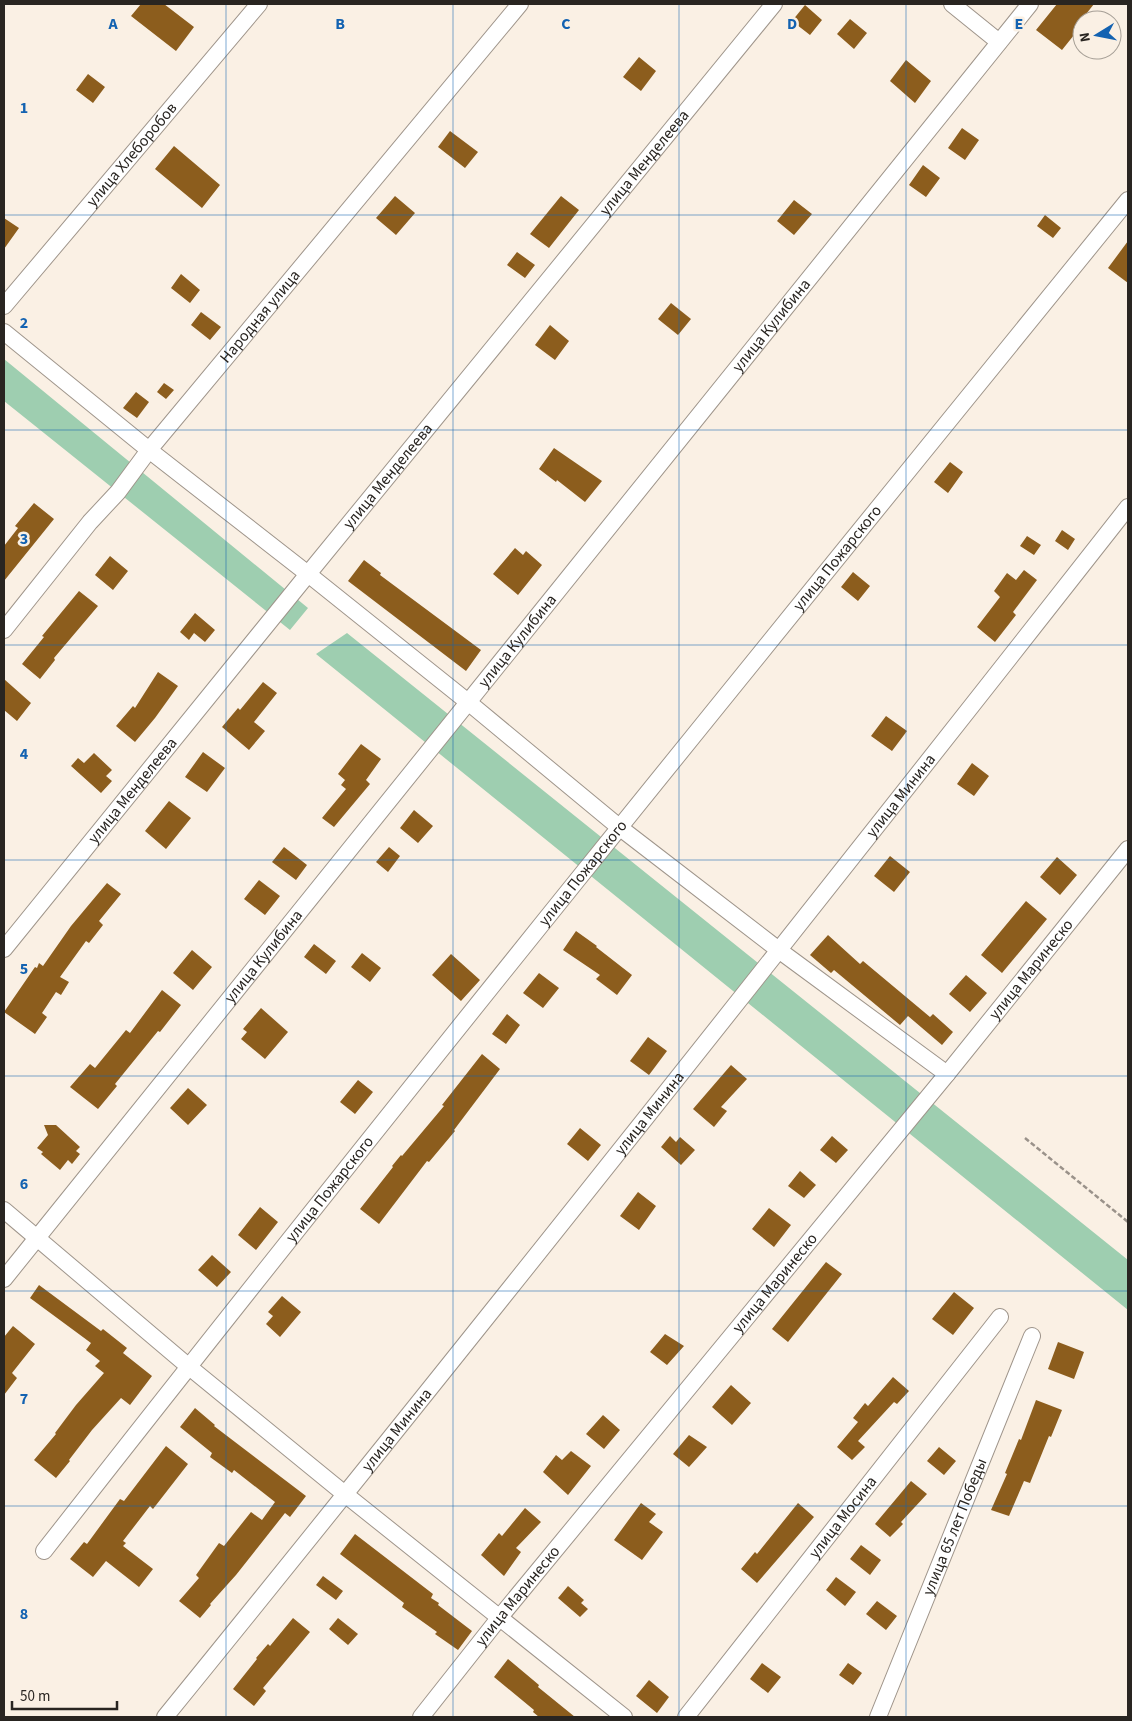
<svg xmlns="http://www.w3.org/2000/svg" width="1132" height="1721" font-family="'Source Sans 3',sans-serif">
<rect width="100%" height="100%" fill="#faf0e4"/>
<path fill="#9eceb0" d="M4,359L308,608L290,630L4,401Z
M347,633L1128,1260V1310L316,654Z"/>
<path fill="#8c5d1d" d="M141,4H164L194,27L176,51L131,16Z
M1057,4H1094L1075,28L1078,30L1062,50L1036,30Z
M805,5L822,20L810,35L792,21Z
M850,19L867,33L854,49L837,34Z
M639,57L656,71L641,91L623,77Z
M906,60L931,81L915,103L890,81Z
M88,74L105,87L93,103L76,90Z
M962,128L979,140L965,160L948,148Z
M450,131L478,152L465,168L438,147Z
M174,146L220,185L202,208L155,169Z
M923,165L940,178L926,197L909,185Z
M395,196L415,213L396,235L376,218Z
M561,196L579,210L549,248L530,234Z
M794,200L812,214L794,235L777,221Z
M1045,215L1061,228L1053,238L1037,226Z
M4,218L19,228L4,249Z
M1128,241V283L1108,268Z
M517,252L535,265L525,278L507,265Z
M181,274L200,290L190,303L171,288Z
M671,303L691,319L678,335L658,319Z
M201,312L221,327L210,340L191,325Z
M550,325L569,341L555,360L535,345Z
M164,383L174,390L166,399L157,392Z
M136,392L149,402L137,418L123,408Z
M554,448L602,481L585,502L557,480L556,482L539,469Z
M950,462L963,472L948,493L934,482Z
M34,503L54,519L4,581V546L18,528L15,526Z
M1062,530L1075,539L1068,550L1055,541Z
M1027,536L1041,545L1034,555L1020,546Z
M515,548L523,555L526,551L542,565L518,595L493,574Z
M110,556L128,571L113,590L95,575Z
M364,560L381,573L380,575L481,650L466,671L348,581Z
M1024,570L1037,580L1013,612L1016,615L995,642L977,627L1000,597L994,591L1007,573L1016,580Z
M853,572L870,586L858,601L841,587Z
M79,591L98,606L54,658L55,660L40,679L22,664L44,637L42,636Z
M195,613L215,630L205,642L194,633L189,640L180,632Z
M158,672L178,686L155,718L135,742L116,726L133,706L135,708Z
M4,679L31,703L17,721L4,710Z
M263,682L277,693L254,722L265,731L249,750L222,727L238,708L240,710Z
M886,716L907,731L892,751L871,736Z
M361,744L381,759L366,780L370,784L334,827L322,818L346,789L341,785L345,780L338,774Z
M203,752L225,768L207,792L185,777Z
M94,753L112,770L106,776L112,781L101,793L71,766L78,758L84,763Z
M972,763L989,776L974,796L957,784Z
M169,801L191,818L166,849L145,831Z
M414,810L433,826L418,843L400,828Z
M284,847L307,865L296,880L272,862Z
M389,847L400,856L388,872L376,862Z
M890,856L910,872L894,892L874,876Z
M1057,857L1077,875L1060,895L1040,877Z
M259,880L280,896L265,915L244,899Z
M107,883L121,894L99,921L103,925L89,943L86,941L60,977L69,982L61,995L56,992L42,1013L47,1017L35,1034L4,1012L35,967L37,968L39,963L43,966L71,926Z
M1026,901L1047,919L1002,973L981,955Z
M576,931L597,946L596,947L632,975L617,995L596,979L600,975L563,950Z
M828,935L860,964L863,961L930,1017L933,1014L953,1032L942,1045L908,1016L900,1025L834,970L831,973L810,955Z
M314,944L336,961L326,974L304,957Z
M192,950L212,967L193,990L173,973Z
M362,953L381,968L370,982L351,967Z
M451,954L480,980L461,1001L432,975Z
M539,973L559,988L543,1008L523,993Z
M966,975L987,993L970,1012L949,994Z
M162,990L181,1005L160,1032L158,1031L115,1084L117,1086L98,1109L70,1087L90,1064L95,1068L126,1030L130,1033Z
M261,1008L288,1032L265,1059L241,1039L247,1032L243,1029Z
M507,1014L520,1025L506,1044L492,1034Z
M648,1037L667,1051L649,1075L630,1061Z
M482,1054L500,1069L454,1130L455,1131L429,1162L427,1161L379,1224L360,1209L393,1167L392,1166L401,1155L402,1156L444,1106L442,1105Z
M731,1065L747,1079L721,1107L727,1111L714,1127L693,1109Z
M358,1080L373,1092L355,1114L340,1102Z
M188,1088L207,1105L188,1125L170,1108Z
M44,1125H56L80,1147L76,1151L80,1154L72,1164L68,1160L60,1170L41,1154L43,1152L37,1148L48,1135Z
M580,1128L601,1145L588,1161L567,1144Z
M670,1136L676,1142L680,1137L695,1150L681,1165L661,1147Z
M832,1136L848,1150L836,1163L820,1150Z
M800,1171L816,1185L804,1198L788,1186Z
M638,1192L656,1206L639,1230L620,1216Z
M260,1207L278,1222L256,1250L238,1235Z
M769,1208L791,1225L774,1247L752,1229Z
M212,1255L231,1272L217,1287L198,1270Z
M826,1262L842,1274L788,1342L772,1329Z
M39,1285L101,1331L103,1329L127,1348L123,1353L152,1376L130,1405L121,1398L92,1430L69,1460L70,1461L56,1478L34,1460L56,1434L55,1433L76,1405L104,1373L95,1366L100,1361L86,1350L91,1343L30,1298Z
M954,1292L974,1308L953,1335L932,1319Z
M282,1296L301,1312L280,1337L266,1324L273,1316L268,1312Z
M13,1326L35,1344L12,1373L17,1378L4,1395V1337Z
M665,1334L684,1346L667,1365L650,1352Z
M1058,1342L1084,1352L1074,1379L1048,1369Z
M893,1377L909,1391L897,1404L894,1402L858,1441L865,1447L852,1460L837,1447L858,1422L853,1418L865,1403L868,1406Z
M731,1385L751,1403L732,1425L712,1407Z
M1036,1400L1062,1410L1051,1437L1049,1436L1030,1483L1024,1481L1009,1516L991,1510L1007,1474L1005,1473L1019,1439L1021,1440Z
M195,1408L215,1425L214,1426L306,1496L290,1517L285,1513L236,1575L210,1604L211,1605L200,1618L179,1601L199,1578L196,1575L219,1543L224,1546L251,1512L262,1520L275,1502L234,1470L232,1473L210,1457L212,1453L180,1427Z
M603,1415L620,1430L604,1449L586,1434Z
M689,1435L707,1447L689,1467L673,1454Z
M166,1446L188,1464L153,1509L150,1506L123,1541L126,1543L123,1546L153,1569L139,1587L106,1561L93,1577L70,1559L84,1542L87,1544L120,1499L124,1501Z
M939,1447L956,1461L944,1475L927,1461Z
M571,1451L591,1466L568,1495L543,1472L556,1455L562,1460Z
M911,1481L927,1494L901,1522L903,1524L890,1537L875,1524Z
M641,1503L656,1514L649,1522L663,1532L642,1560L614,1540Z
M798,1503L814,1517L757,1583L741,1569L755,1552L757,1554Z
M525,1508L541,1522L516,1548L521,1552L504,1576L481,1555L499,1533L502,1536Z
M355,1534L433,1594L431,1598L439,1603L438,1605L472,1631L458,1650L435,1634L437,1632L402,1607L404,1603L340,1554Z
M861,1545L881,1560L870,1575L850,1559Z
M323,1576L343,1591L336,1600L316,1585Z
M836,1577L856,1592L845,1606L826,1590Z
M568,1586L584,1600L581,1603L588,1609L580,1617L558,1598Z
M877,1601L897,1616L886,1630L866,1614Z
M293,1618L310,1632L263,1688L266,1691L254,1706L233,1689L257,1659L256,1658L268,1644L270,1646Z
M338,1618L358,1634L348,1645L329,1629Z
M508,1659L539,1685L538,1687L575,1717H539L533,1712L534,1710L494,1677Z
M762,1663L781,1677L768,1693L750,1679Z
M848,1663L862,1673L853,1685L839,1675Z
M649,1680L669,1697L657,1713L636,1696Z"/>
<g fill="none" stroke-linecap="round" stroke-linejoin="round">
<defs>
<g id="street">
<path d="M952,4L999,42"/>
<path id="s1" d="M4,306L259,4"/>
<path d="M4,332L149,450L308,574L468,702L619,827L780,951L947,1074"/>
<path id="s2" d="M4,630L90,522L118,492L149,450L520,4"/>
<path id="s3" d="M4,949L308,574L774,4"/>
<path d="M4,1210L188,1366L346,1495L624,1717"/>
<path id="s4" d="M4,1279L1030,4"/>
<path id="s5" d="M44,1551C400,1096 764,648 1128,200"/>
<path id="s6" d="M165,1717C490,1317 810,912 1128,507"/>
<path id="s7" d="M421,1717L500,1617L947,1074L1128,849"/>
<path id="s8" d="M686,1717L1000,1317"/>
<path id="s9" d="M878,1717L1032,1336"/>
</g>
</defs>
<use href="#street" stroke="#9f958b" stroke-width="18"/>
<path stroke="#9a928a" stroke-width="2.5" stroke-dasharray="5 2.5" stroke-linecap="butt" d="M1025,1138L1128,1222"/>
<use href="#street" stroke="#fff" stroke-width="16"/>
</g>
<path fill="none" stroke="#1362b1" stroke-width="1" stroke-opacity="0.55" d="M226,4V1717M453,4V1717M679,4V1717M906,4V1717M4,215H1128M4,430H1128M4,645H1128M4,860H1128M4,1076H1128M4,1291H1128M4,1506H1128"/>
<g text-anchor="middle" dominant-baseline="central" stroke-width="5" stroke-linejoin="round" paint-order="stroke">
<g font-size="16" fill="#292521" stroke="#faf0e4">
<text stroke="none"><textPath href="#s1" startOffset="198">улица Хлеборобов</textPath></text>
<text stroke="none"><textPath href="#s3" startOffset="1014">улица Менделеева</textPath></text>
<text stroke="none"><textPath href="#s2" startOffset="405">Народная улица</textPath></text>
<text stroke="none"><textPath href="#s4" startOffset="1224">улица Кулибина</textPath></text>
<text stroke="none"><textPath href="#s3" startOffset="609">улица Менделеева</textPath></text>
<text stroke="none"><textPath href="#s5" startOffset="1271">улица Пожарского</textPath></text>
<text stroke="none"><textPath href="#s4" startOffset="819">улица Кулибина</textPath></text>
<text stroke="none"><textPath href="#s3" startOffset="204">улица Менделеева</textPath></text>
<text stroke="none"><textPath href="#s6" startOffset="1179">улица Минина</textPath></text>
<text stroke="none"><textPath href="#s5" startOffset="866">улица Пожарского</textPath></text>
<text stroke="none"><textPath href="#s4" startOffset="414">улица Кулибина</textPath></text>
<text stroke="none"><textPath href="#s7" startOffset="965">улица Маринеско</textPath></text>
<text stroke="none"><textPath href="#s6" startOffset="774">улица Минина</textPath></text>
<text stroke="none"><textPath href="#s5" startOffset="461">улица Пожарского</textPath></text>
<text stroke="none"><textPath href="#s7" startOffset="560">улица Маринеско</textPath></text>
<text stroke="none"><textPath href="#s6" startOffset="369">улица Минина</textPath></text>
<text stroke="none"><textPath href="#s8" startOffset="254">улица Мосина</textPath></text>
<text stroke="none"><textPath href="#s9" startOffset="205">улица 65 лет Победы</textPath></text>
<text stroke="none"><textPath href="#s7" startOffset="155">улица Маринеско</textPath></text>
</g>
</g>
<g font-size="16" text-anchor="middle" font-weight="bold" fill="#1362b1" stroke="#faf0e4" stroke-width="5" stroke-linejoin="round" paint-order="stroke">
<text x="113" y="29">A</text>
<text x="340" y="29">B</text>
<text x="566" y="29">C</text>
<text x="792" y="29">D</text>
<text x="1019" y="29">E</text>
<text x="24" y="113">1</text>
<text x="24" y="328">2</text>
<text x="24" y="544">3</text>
<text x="24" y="759">4</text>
<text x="24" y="974">5</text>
<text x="24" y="1189">6</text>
<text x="24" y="1404">7</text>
<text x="24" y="1619">8</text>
</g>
<rect width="1132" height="1721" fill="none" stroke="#292521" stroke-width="10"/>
<g transform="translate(1097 35) rotate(260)"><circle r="24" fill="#faf0e4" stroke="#a69f96"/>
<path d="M0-4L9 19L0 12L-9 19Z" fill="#1362b1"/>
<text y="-8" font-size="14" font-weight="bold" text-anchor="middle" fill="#292521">N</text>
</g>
<path d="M12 1701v8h105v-8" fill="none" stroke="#292521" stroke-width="2.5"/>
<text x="20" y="1701" font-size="15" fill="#292521" stroke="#faf0e4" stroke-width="4" paint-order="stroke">50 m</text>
</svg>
